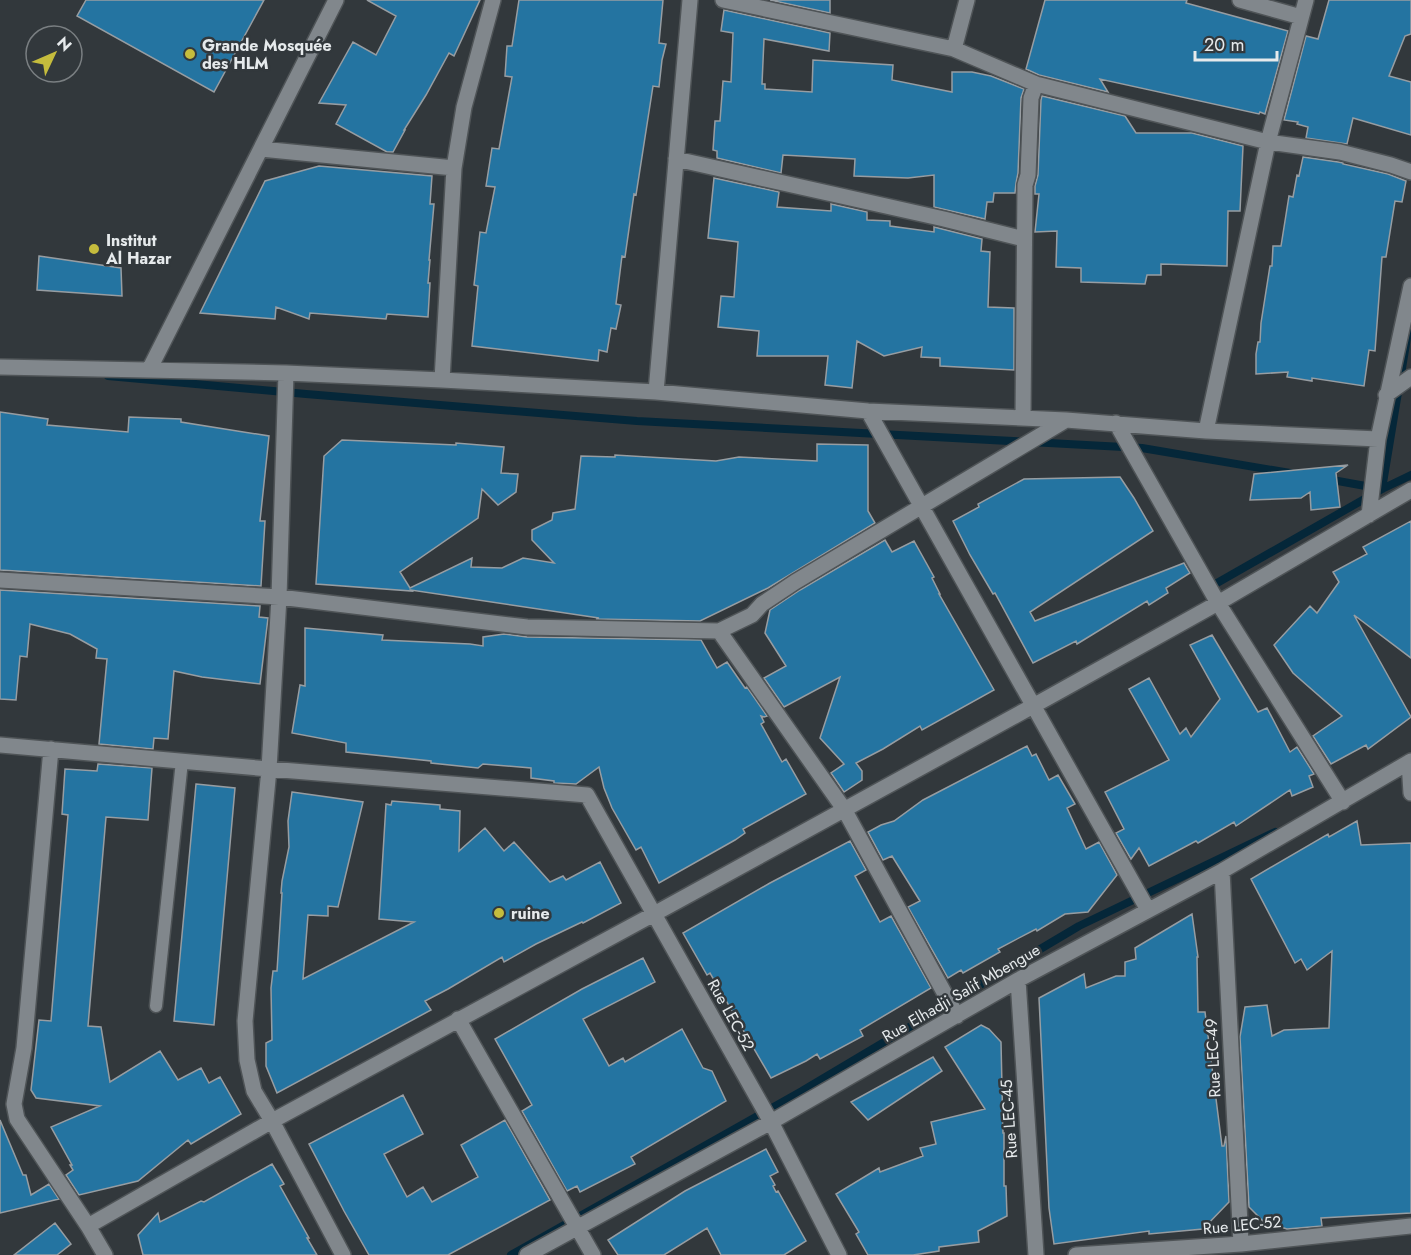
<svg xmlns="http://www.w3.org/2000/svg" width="1411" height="1255" font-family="Jost,sans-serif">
<rect width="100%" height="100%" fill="#32383c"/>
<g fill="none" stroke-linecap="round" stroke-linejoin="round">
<path stroke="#052739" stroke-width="8" d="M108,376L306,394L637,421L1142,448L1290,473
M1327,479L1382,489L1408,332
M1212,590L1210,587L1382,489L1411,475
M511,1255L802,1091L1079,926L1275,832"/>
</g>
<path fill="#2474a1" stroke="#979da2" stroke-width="1.5" d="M86,0H264L214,92L77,16Z
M367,0H480L454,56L449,53L426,95L404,130H405L393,152H387L336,124L346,105L319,103L353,42L376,55L396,16Z
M519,0H663L659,43L666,44L662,60L659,87L653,86L636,195L634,194L625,257L622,256L616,304L621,305L616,329L611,328L607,352L599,350L598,361L472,346L478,286L474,285L480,232L486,233L495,187L486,186L492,148L499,149L512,77L505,76L507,46H512Z
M770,0H830V13Z
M1045,0H1187L1186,3L1288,31L1265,114L1260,112L1259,114L1100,79L1108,92L1039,75L1026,69Z
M1329,0H1411V34L1405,36L1389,76L1411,82V135L1353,118L1347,144L1306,138L1308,127L1297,124L1298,122L1284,120L1306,36L1318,39Z
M724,10L830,33L829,51L764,39L762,84H765V89L812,92L813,60L893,65L892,80L952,92V72H972L991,76L1024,89L1021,98L1018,173L1016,183L1015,193H994L993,202H987L985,219L934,207V175L908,178L854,176L855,159L783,155L781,173L717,158V151L713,150L715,121H720L723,81L731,82L733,33L721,31Z
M1042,96L1125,116L1136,133H1192L1243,146L1240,211H1228L1227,266L1161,264V275H1147L1145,284L1081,282V268L1056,267L1057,231L1035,232L1039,194H1035V186L1038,175L1041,100Z
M1303,157L1338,162L1343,163V164L1388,174L1406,181L1402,202L1395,201L1386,257H1382L1375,351L1369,350L1364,386L1312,378V381L1287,377L1288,372L1256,374V354L1258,342H1260L1261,323L1270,266H1272L1273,246H1281L1289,196L1293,197L1297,175L1299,176Z
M319,166L432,176L430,204H434L429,260H430L428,283H430L428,317L387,314L386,319L310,313L309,319L276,307L275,319L200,313L265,181Z
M714,178L779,192L777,207L831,211V204L867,212V220L890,221V226L934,232V227L982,239L981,251L990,252L988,307L1014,308V370L940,366V358L921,357L922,347L884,356L857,341L852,388L825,385L828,356H757L759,331L718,327L721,296L734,297L738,242L708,238Z
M39,256L121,268L122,296L37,290Z
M0,412L48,419L47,425L128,432L129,417L181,419V422L269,436L260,521H265L261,586L0,570Z
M342,440L456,445V443L504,447L501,473L518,474L516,492L498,505L482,489L478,518L400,572L410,588L472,558L471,567L502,568L523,558L554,563L532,540V530L552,520L553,513L575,509L581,456L615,457V455L716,461L739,457L817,461V444L868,445V511L875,523L768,588L700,621L596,619L599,618L411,590L412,591L316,584L324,456Z
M1348,465L1336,473L1340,507L1311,510L1310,492L1301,498L1250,500L1254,474Z
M1120,477L1134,498L1153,531L1030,612L1035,621L1184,563L1190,573L1166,588L1168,593L1149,605L1147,601L1077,644L1076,641L1033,663L995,593L993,594L970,555L953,521L979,507L978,504L1024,479Z
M1411,521V658L1354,615L1411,717L1368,749L1366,745L1331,764L1313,736L1342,716L1293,673L1274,645L1310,606L1317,613L1339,582L1333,572L1367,554L1363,547Z
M885,540L892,552L914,541L934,577L932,578L940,594H939L994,690L922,730L920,726L883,749L856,763L862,771V780L844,792L831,773L844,764L820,738L840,677L784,707L764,678L786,666L765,633L770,610L800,590Z
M0,590L260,606L259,617L268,618L260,684L202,677L174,671L168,739L154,738L153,749L99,744L107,659L96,658L97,649L70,634L30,624L27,657L20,656L16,700L0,699Z
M305,628L383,635L382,640L470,644L483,646V637L504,634L527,637L701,640L717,668L727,662L745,688L747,687L767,716L764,717L761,716L764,722L761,724L782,762L786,759L806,794L743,829L745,833L735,840L659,883L641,847L636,850L612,808L604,788L599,767L576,784L554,783V781L531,778V768L483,764L478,768L431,763V761L346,752V743L292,733L300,685L305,686Z
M1212,635L1258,712L1267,708L1290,752L1297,747L1314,774L1309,776L1313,787L1292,796L1290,790L1236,826L1234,822L1198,843L1196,841L1149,866L1139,848L1131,859L1116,833L1124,829L1105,792L1169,760L1129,689L1149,678L1180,734L1186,728L1191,737L1220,699L1190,645Z
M1027,746L1032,756L1036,754L1049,780L1058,775L1075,804L1067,808L1086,849L1099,842L1117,875L1088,912L1065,914L1037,931L1036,929L998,949L1000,952L963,973L961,970L948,978L908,907L920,901L892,856L883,860L868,832L881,825L894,821L923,800Z
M98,764L152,768L148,820L106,817L88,1026L101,1027L110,1082L160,1051L178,1080L201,1068L209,1083L220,1077L241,1114L191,1144L188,1140L138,1181L79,1195L66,1175L73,1170L70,1165H72L51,1127L100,1106L36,1098L31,1090L39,1020L51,1021L68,815L62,814L65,769L97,771Z
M196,784L235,788L214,1025L174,1021Z
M292,792L363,802L338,907L328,906V916L308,915L303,979L414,922L379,919L386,804L391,805L392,801L440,805V809L460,811L459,851L485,828L504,851L514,842L550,882L563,876L566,880L600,862L621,903L583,923L582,922L536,944L504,962L502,957L448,989L425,1001L431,1010L277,1093L266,1066V1043L272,1040L271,988L273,971H277L282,893H281L282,881L289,847L288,821Z
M1357,821L1361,845L1411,843V1213L1321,1218L1322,1226L1287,1229L1264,1222L1249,1207L1240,1037L1245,1007L1267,1005L1272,1036L1284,1030L1329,1028L1332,951L1307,970L1301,959L1295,963L1251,879L1328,834L1329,837Z
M850,841L866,870L855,876L880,922L891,916L931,988L860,1030L863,1036L820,1059L817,1054L806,1061L771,1078L710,973L707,975L683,933L770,883Z
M1192,914L1198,957H1197L1198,1012H1205L1222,1146H1224L1226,1136L1229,1202L1203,1229L1149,1234V1231L1054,1244L1049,1208L1039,998L1084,974L1086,988L1116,976H1125V962L1136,959L1135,948Z
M643,958L655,982L583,1019L609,1066L623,1058L625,1062L682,1029L703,1068L712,1071L726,1101L631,1157L635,1164L580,1192L577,1186L567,1191L522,1111L532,1105L495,1039L582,989Z
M981,1025L989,1029L1001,1042L1003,1133H1004V1186H1006L1007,1216L978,1231L979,1242L939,1247V1251L913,1255H868L856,1234L859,1232L836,1194L879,1168L880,1172L923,1156L920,1148L936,1144L931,1122L985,1109L945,1047Z
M933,1057L942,1071L868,1120L851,1102Z
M403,1095L423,1134L384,1154L407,1197L423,1187L432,1202L478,1177L461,1145L505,1120L550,1200L448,1255H369L344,1211L309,1144Z
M0,1120L23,1175H26L31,1195L49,1184L59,1199L0,1213Z
M766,1149L778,1172L770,1176L775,1185L773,1186L776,1192L778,1191L806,1241L784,1255H721L707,1228L664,1255H618L608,1240L685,1191Z
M272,1164L284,1184L280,1186L309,1238H307L317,1255H143L138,1235L158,1213L160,1222L201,1201L204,1202Z
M55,1223L71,1244L57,1255H14Z"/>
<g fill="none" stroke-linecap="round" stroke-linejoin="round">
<defs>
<path id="service" d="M156,1006L182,761"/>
<path id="minor" d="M723,0L954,49L1036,84L1268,142L1340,152L1391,165L1411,172
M1240,0L1301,17
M954,49L967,0
M261,149L454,168
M676,159L944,219L1024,239
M0,367L286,373L442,380L656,392L868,411L1066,420L1206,431L1378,439
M149,370L336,0
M286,373L279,597L269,769L245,1021L247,1060L254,1091L272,1121L343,1255
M442,380L454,168L464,107L493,0
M656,392L690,0
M1386,395L1411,377
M868,411L1148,910
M1023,418L1025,185L1028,175L1031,98L1036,84
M1116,423L1218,603L1343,802
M1206,431L1268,142L1306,0
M1369,515L1378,439L1411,286
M0,580L279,597L527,627L719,631L752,615L762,604L795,582L1066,420
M719,631L844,809L957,1016
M0,745L269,769L587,795L771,1122L839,1255
M51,749L24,1048L14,1104L17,1119L88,1226L105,1255
M1409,762L1411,793
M1222,871L1241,1244
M1018,980L1036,1255
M458,1019L593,1255
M88,1226L272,1121L654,914L1033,706L1218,603L1411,490
M527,1255L771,1122L1018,980L1222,871L1411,761
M1076,1255L1241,1244L1411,1226"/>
</defs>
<use href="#service" stroke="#4f5457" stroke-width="15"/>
<use href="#minor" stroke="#4f5457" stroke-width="18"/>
<use href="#service" stroke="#81878c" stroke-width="12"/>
<use href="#minor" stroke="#81878c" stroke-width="15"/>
</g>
<g fill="#c5bc3d" stroke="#32383c" stroke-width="2">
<circle cx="190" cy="54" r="6"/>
<circle cx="94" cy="249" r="6"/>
<circle cx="499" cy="913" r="6"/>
</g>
<g text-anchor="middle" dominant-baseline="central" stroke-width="5" stroke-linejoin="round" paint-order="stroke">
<g font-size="16" font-weight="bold" fill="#e6eaec" stroke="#32383c" text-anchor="start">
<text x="202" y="45">Grande Mosquée<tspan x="202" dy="18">des HLM</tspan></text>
<text x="106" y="240">Institut<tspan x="106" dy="18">Al Hazar</tspan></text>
<text x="511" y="913">ruine</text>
</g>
<g font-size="16" fill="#e6eaec" stroke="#32383c">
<text transform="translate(961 993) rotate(-30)">Rue Elhadji Salif Mbengue</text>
<text transform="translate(731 1015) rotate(61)">Rue LEC-52</text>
<text transform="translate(1213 1058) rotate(-93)">Rue LEC-49</text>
<text transform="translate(1009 1119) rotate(-94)">Rue LEC-45</text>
<text transform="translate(1242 1225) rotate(-5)">Rue LEC-52</text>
</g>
</g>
<g transform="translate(54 54) rotate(46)"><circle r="28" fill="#32383c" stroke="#7a7f82" stroke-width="1.5"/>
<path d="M0-4.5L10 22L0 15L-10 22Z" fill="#c5bc3d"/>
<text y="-9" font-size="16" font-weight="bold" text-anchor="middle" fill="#e6eaec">N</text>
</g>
<path d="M1195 51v9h82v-9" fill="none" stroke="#e6eaec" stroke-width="3"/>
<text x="1204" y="51" font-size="18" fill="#e6eaec" stroke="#32383c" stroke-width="4.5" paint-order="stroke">20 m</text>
</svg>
